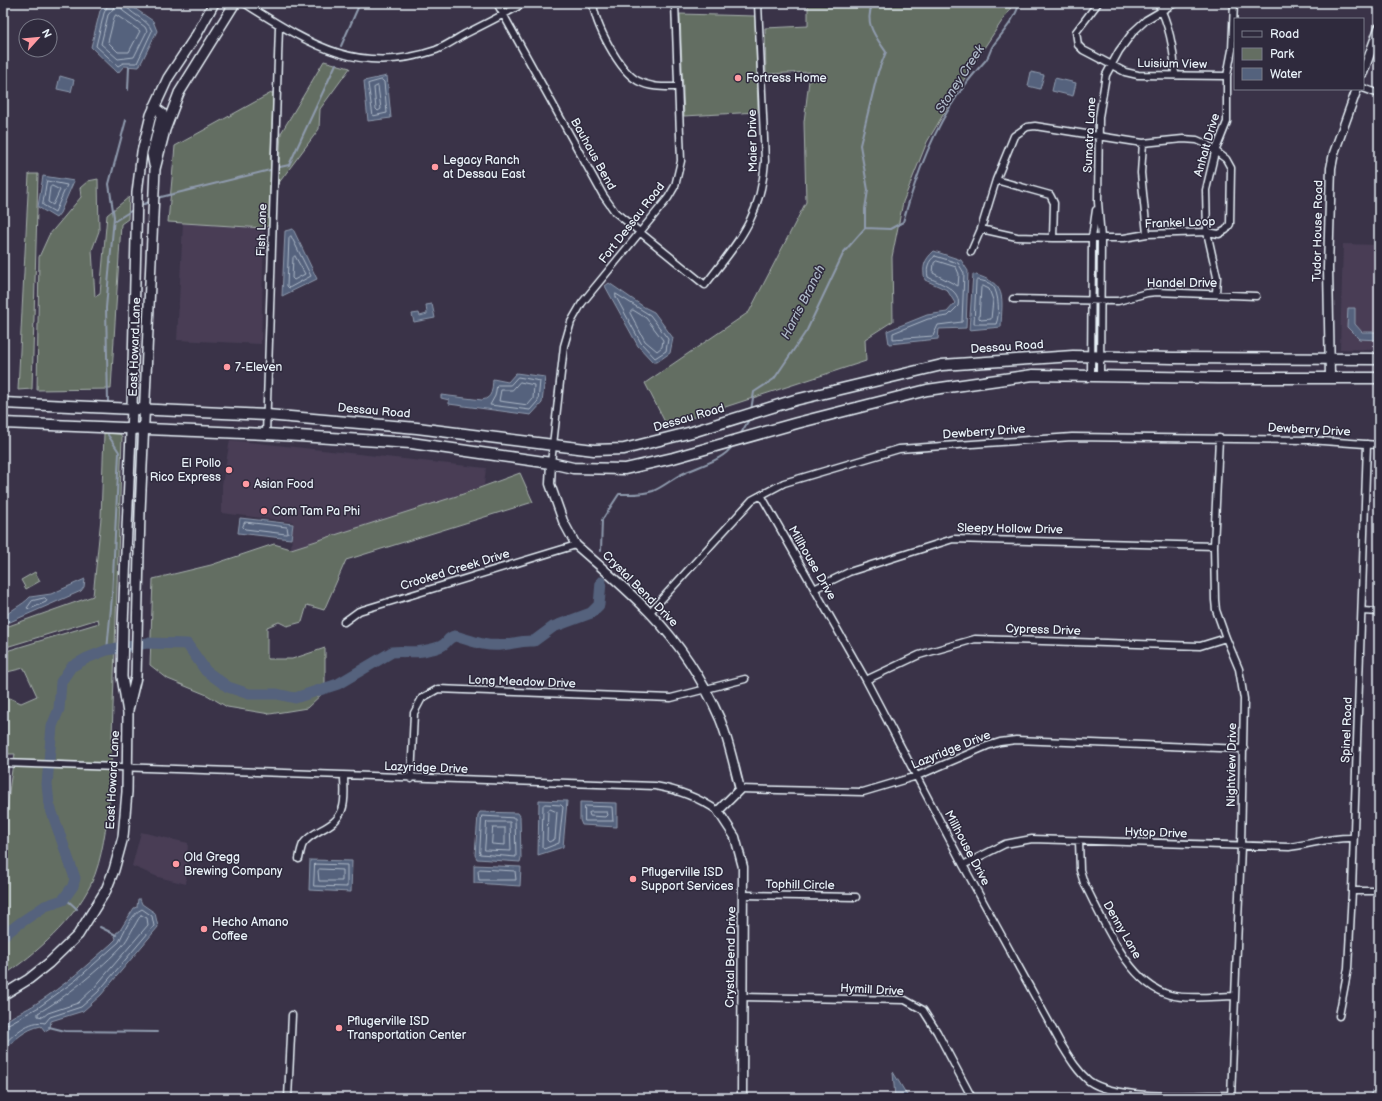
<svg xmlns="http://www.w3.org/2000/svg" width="1382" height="1101" font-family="'Balsamiq Sans',sans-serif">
<rect width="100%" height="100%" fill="#3a3348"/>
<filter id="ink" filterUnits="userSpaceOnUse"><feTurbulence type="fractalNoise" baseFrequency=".025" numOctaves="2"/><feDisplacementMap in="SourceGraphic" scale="8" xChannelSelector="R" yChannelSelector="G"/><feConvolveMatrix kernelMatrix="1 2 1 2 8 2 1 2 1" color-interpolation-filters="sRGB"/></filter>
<g filter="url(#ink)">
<path fill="#483e55" d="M183,223L264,228L261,344L177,340Z
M1343,244L1379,245V350L1340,349Z
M230,440L486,468L484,485L464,494L291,549L293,522L222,513V485Z
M141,832L188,843L186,884L158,877L132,866Z"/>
<path fill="#646e62" stroke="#a6b0ad" d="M808,3H1014L972,66L927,142L903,202L892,257L893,321L865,339L866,361L667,426L645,383L749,312L806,202L804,122L810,72L766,74L765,28L808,26Z
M680,14L755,16L758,112L684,116Z
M324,61L350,68L320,109L319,129L278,184L281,133Z
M273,92L269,225L264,228L168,222L175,146Z
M29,174H38L32,389L18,390Z
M98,179L99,231L92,250L95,297L100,294L107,215L129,197L128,219L121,224L111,389L37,390L39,257L49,235L81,197L80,188L88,181Z
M104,433L120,434L122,437L110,797C106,824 103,859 91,884C73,921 37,953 3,976V879L6,880C6,837 6,796 15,754H3V695L21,703L37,696L24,668L3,673V652L99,623L98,619L3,648V628L93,596L101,518Z
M520,473L533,502L346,560L324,610L307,605L302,622L287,626L279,622L267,627V659H292L325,648V691L307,708L270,714L227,707L207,695L168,679L150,665L153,579L211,565L274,544L291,549L463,494Z
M35,572L40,581L26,589L21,580Z"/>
<path fill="#54627d" stroke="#8f9bae" d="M107,3H127L153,21L157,31L139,67L124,66L118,73L91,47L100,11Z
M1031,72L1044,75L1040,89L1028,86Z
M60,76L74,80L71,92L57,89Z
M387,76L391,118L368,121L364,81Z
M1055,78L1076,83L1073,96L1052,91Z
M43,176L74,181L60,213L56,218L38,207Z
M293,229L317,279L282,296L285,231Z
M934,251L961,260L968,271L966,328L939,329L938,339L889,344L887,331L927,315L947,312L955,303L947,290L925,280C922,267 924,260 934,251Z
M973,274C1008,284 1002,296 1001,327L969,330Z
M609,283L644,307L654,312L673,338L670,353L657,362H653L638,346L605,286Z
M432,304L435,318L414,322L412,314L419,313L420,316L427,314L426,305Z
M1348,308H1355V324L1362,332H1379V340L1359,339L1347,327Z
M516,373L545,377L542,403L531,415L449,404V400L441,398V395L482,400C493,398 492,389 493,379L508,382Z
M240,518L293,524L291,539L238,533Z
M85,579L84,587L81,591L10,622L4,623L3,619C10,609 22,606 30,597L51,594Z
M539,800L567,801L563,847L538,855Z
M580,802L617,803V827L582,825L580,820Z
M480,812L518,813L520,816L521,858L520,862L477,859L475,855L478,815Z
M310,860L352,861L351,892L309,890Z
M474,865L521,867L520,886L474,883Z
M138,899H140L142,904L155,913L158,927L101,995L83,1011L51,1021L50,1028L45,1031L41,1026C25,1029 14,1040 3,1052V1024C13,1014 26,1011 37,1003C64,986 87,965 111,944L116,939L115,936L117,932H119L134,908L137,907Z
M893,1072L907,1095L908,1098H895Z"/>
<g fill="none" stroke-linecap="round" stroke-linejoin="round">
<path stroke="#adb8c7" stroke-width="1" d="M109,3L104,13L96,46L118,66L123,63H137L152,31C148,18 127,14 125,3
M115,3L113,9L108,15L101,44L118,59L134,57L147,31L145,27L123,11L120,3
M116,15L140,31L129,52H118L108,42L114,18Z
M382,80L384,82L387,113L373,116L368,84Z
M378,86L381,109L378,111L376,109L374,88Z
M47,181L67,185L55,212L43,205Z
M52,186L60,190L53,205L48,202L50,188Z
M291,236L311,276L289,288L287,286L289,238Z
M295,256L305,274L294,280L292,278L293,258Z
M935,256L958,263L964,273L962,322L938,325L933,336L893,339V333L928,319L948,316L958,306C962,289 938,283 928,277C926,268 928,261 935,256Z
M937,261L956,267L959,274L958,286L933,273L934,263Z
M978,280C983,281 989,282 993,286C999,294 1000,315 996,324H974L976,282Z
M983,286L989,289L993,300L991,319L981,320L979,318L981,288Z
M616,294L650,315L668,339L666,351L655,358L641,343L616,297Z
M633,310L646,318L663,340L662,347L657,351L645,341L630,313Z
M518,377L540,381L538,401L530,410L490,405L495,396L497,385H510Z
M520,382L534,385L533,399L528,405L499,401L501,390H512Z
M245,522L287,527L288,533L286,534L245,529L243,527Z
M45,598L47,600L46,602L30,609L27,608L32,601Z
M545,804L561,805L563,807L559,843L544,849L542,847L543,806Z
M585,806L612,807L613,821H585Z
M550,809L557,812L555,839L549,842L547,840L548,811Z
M591,812H607L608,815L606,817L590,816L589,813Z
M482,816L515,818L516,857L480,854Z
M487,822H510L511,851L485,850Z
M493,828H505V845L492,844Z
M315,864L347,865V887L314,886Z
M320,869L342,870V881H319L318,871Z
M480,869L515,871L516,880H479L478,871Z
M141,915L147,918L148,925L94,988L78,1003L48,1013L43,1017L38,1016V1013C62,1000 104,966 122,946C129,938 134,925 141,915Z
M3,1027L39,1007L76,980L119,942C123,933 132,913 142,909L152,916L154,926L98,992L81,1007L50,1017L45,1023C30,1019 12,1035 3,1046"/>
<path stroke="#8f9bae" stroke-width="2" d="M341,46L360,3
M128,90L129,67
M280,167L289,165L336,64
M157,198L270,170
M140,206L151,201
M115,221L134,209
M865,228L890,229L903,222C915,179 932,133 957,96C966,83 975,72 986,60C990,55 990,49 994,44C1005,30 1014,20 1020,3
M108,401L106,308L114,217L109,184L126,120
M751,410L754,392L774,379L807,330L844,252L865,228V209L868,190L860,145L878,72L886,52C876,37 863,23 873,3
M740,435L750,418
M601,551L602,520L619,494C630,494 642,495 653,491C663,487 672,479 682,474C698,466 723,461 733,445
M107,650L112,597L119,452L108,435
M65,898L77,909
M100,927L116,935
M49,1027L65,1031L157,1032
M1368,1098L1379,1083"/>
<path stroke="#54627d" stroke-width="11" d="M3,936L20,923L45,906L63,900L73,886L75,878L49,804L47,784L52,726L59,709L61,682L71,667L87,658L107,650L147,643L187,644L206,671L228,687L249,694H277L295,698L338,684L392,652C404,650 415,654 427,650C432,649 439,648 443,645C448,642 448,637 455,636C470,640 485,647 501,645C512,644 522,640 534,641L553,627L591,613L599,605L601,582"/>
<defs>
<path id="minor" d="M244,3C308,43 357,77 436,50C446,46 456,39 465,34C485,24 505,14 524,3
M497,3L603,195L615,212L705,285C738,242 761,218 765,161L758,3
M593,3C595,24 619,71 638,81C651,88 664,87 678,87
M1098,3L1076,32L1078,45L1083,50L1125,72L1138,75L1227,76
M1158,3C1170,26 1174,49 1175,75
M1363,88L1379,94
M1143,143L1141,173L1147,234
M996,180L1050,195L1054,203L1053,238
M971,252L981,229L996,180L1014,136L1027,127L1035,126L1143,143L1183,139L1197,140L1206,144L1226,159L1231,168L1230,224L1226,230L1219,234L1207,232L1147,234L1124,238H1053L1017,237L981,229
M1216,293L1217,277L1207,232L1206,190L1215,152L1227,122V76L1232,50L1234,3
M1013,299L1118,301L1147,293L1156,292L1256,296
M1091,375L1092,238L1096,210
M1100,375L1101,238L1098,202L1099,117L1106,75L1119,51L1133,32L1146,20L1175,3
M266,434L279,27
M1219,438L1214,546L1215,600L1216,610L1226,638L1239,669L1244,699L1241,846L1231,1098
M551,463L564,346L571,322L582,303L668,198L675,186L681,161L675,3
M761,495L866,680L963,865L1061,1044C1069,1057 1077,1071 1089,1081C1117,1101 1195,1095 1231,1095
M814,589L849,572L953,539L1214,546
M1363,611L1379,612
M650,612L752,500L784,483L899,449L1072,437L1309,440L1379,445
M344,622L359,611L576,545
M866,680L919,655L975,639L1200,646L1226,638
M3,763L655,786C679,790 698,797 718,811
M411,779L414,713L422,698L438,689L671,698L745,679
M740,789L863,792L917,776L987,746L1000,742L1016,740L1244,749
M1079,841L1080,870L1084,883C1103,919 1128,984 1170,995C1188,1000 1216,996 1235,996
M299,859C300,854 301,848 303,844C313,829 335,829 342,810C346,800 344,787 344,776
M963,865L1005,844L1032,839L1289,847C1312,844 1330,837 1353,838
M1352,891H1379
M745,895L856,897
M742,997L905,1000L923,1010L937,1032L972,1098
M1339,1016L1348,968L1352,891L1367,444
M288,1098L292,1015"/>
<path id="tertiary" d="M1363,73L1379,28
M1330,377L1328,268L1331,168L1334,153L1357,89
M551,463L550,484L563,521L576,545C601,567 627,589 650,613C679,643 703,680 720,719C729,741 734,766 740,789L718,811L735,837L743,867L742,1098"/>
<path id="secondary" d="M154,165L152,154L162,113L154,107
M128,710L136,677L140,512L155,169L165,130L179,93L235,3
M3,995L29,979L49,963L78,935L106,890L114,870L123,837L127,792L128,713L122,677L123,625L132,409L137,193L142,152L151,115L168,78L197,34L214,3"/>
<path id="primary" d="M3,403L267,415L417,428L594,450L624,449L692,432L795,400L942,365L1073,356L1173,358L1379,359
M3,423L266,434L411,443L551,463L573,468L625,469L673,458L797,423L927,390L1033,375L1218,378H1379"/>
</defs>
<use href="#minor" stroke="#e8f1f8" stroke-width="9"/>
<use href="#tertiary" stroke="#e8f1f8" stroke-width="11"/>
<use href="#secondary" stroke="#e8f1f8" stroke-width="12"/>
<use href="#primary" stroke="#e8f1f8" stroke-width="13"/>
<use href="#minor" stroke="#2f2a3d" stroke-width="6"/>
<use href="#tertiary" stroke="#2f2a3d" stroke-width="8"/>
<use href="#secondary" stroke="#2f2a3d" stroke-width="9"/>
<use href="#primary" stroke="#2f2a3d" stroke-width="10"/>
</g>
</g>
<g fill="#ff9aa2" stroke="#2f2a3d" stroke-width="1.5">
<circle cx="738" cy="78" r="4"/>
<circle cx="435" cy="167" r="4"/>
<circle cx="227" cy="367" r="4"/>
<circle cx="229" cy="470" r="4"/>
<circle cx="246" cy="484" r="4"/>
<circle cx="264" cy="511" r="4"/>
<circle cx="176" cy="864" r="4"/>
<circle cx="633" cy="879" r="4"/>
<circle cx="204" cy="929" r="4"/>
<circle cx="339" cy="1028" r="4"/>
</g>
<g text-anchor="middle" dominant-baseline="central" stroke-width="3" stroke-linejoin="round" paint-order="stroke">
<g font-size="12" fill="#e8f1f8" stroke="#2f2a3d">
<text transform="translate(1172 64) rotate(1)">Luisium View</text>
<text transform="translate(1090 135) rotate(-87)">Sumatra Lane</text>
<text transform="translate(753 141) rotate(-91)">Maier Drive</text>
<text transform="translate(1207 145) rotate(-74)">Anhalt Drive</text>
<text transform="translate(593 154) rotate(61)">Bauhaus Bend</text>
<text transform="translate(632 223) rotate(-52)">Fort Dessau Road</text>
<text transform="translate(1180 223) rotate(-2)">Frankel Loop</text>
<text transform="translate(262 230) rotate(-88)">Fish Lane</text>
<text transform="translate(1318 231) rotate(-89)">Tudor House Road</text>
<text x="1182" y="283">Handel Drive</text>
<text transform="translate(135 347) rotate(-88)">East Howard Lane</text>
<text transform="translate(1007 347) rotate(-4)">Dessau Road</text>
<text transform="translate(374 411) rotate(5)">Dessau Road</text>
<text transform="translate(689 418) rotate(-16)">Dessau Road</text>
<text transform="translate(1309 430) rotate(3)">Dewberry Drive</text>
<text transform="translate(984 432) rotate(-4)">Dewberry Drive</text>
<text transform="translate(1010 529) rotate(1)">Sleepy Hollow Drive</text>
<text transform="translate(812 563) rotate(60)">Millhouse Drive</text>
<text transform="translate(455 570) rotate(-17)">Crooked Creek Drive</text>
<text transform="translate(640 589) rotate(45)">Crystal Bend Drive</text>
<text transform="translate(1043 630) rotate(2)">Cypress Drive</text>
<text transform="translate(522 682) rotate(2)">Long Meadow Drive</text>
<text transform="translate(1347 730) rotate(-88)">Spinel Road</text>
<text transform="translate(951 750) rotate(-22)">Lazyridge Drive</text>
<text transform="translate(1232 765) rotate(-89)">Nightview Drive</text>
<text transform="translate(426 768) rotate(2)">Lazyridge Drive</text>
<text transform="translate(113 780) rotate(-87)">East Howard Lane</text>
<text transform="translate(1156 833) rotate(2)">Hytop Drive</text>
<text transform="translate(967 848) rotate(62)">Millhouse Drive</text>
<text transform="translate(800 885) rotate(1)">Tophill Circle</text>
<text transform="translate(1122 930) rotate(60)">Denny Lane</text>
<text transform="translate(731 957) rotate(-89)">Crystal Bend Drive</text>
<text transform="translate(872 990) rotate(3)">Hymill Drive</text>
</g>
<g font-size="12" fill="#e8f1f8" stroke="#2f2a3d" text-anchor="start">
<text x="746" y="78">Fortress Home</text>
<text x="443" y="160">Legacy Ranch<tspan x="443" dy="14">at Dessau East</tspan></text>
<text x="235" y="367">7-Eleven</text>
<text x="221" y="463" text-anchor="end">El Pollo<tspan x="221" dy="14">Rico Express</tspan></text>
<text x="254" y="484">Asian Food</text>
<text x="272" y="511">Com Tam Pa Phi</text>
<text x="184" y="857">Old Gregg<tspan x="184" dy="14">Brewing Company</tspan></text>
<text x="641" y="872">Pflugerville ISD<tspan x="641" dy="14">Support Services</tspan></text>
<text x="212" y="922">Hecho Amano<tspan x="212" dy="14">Coffee</tspan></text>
<text x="347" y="1021">Pflugerville ISD<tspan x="347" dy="14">Transportation Center</tspan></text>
</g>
<g font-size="13" font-style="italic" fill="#adb8c7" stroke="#2f2a3d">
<text transform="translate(960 79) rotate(-57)">Stoney Creek</text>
<text transform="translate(803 302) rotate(-63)">Harris Branch</text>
</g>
</g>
<rect width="1382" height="1101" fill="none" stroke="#2f2a3d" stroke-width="16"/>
<rect x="8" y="8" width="1366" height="1085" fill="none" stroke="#e8f1f8" stroke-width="1.5" filter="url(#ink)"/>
<rect x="1234" y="18" width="130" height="72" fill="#2f2a3d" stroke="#797a88"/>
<rect x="1242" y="31" width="20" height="6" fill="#2f2a3d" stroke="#797a88"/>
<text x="1270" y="38" font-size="12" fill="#e8f1f8">Road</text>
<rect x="1242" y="48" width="20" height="12" fill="#646e62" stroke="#797a88"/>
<text x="1270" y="58" font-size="12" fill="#e8f1f8">Park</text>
<rect x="1242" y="68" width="20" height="12" fill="#54627d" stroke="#797a88"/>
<text x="1270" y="78" font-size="12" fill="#e8f1f8">Water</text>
<g transform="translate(38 38) rotate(63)"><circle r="19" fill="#2f2a3d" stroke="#797a88"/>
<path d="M0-3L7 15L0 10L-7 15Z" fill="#ff9aa2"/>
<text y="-6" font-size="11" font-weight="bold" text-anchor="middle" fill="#e8f1f8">N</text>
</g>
</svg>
